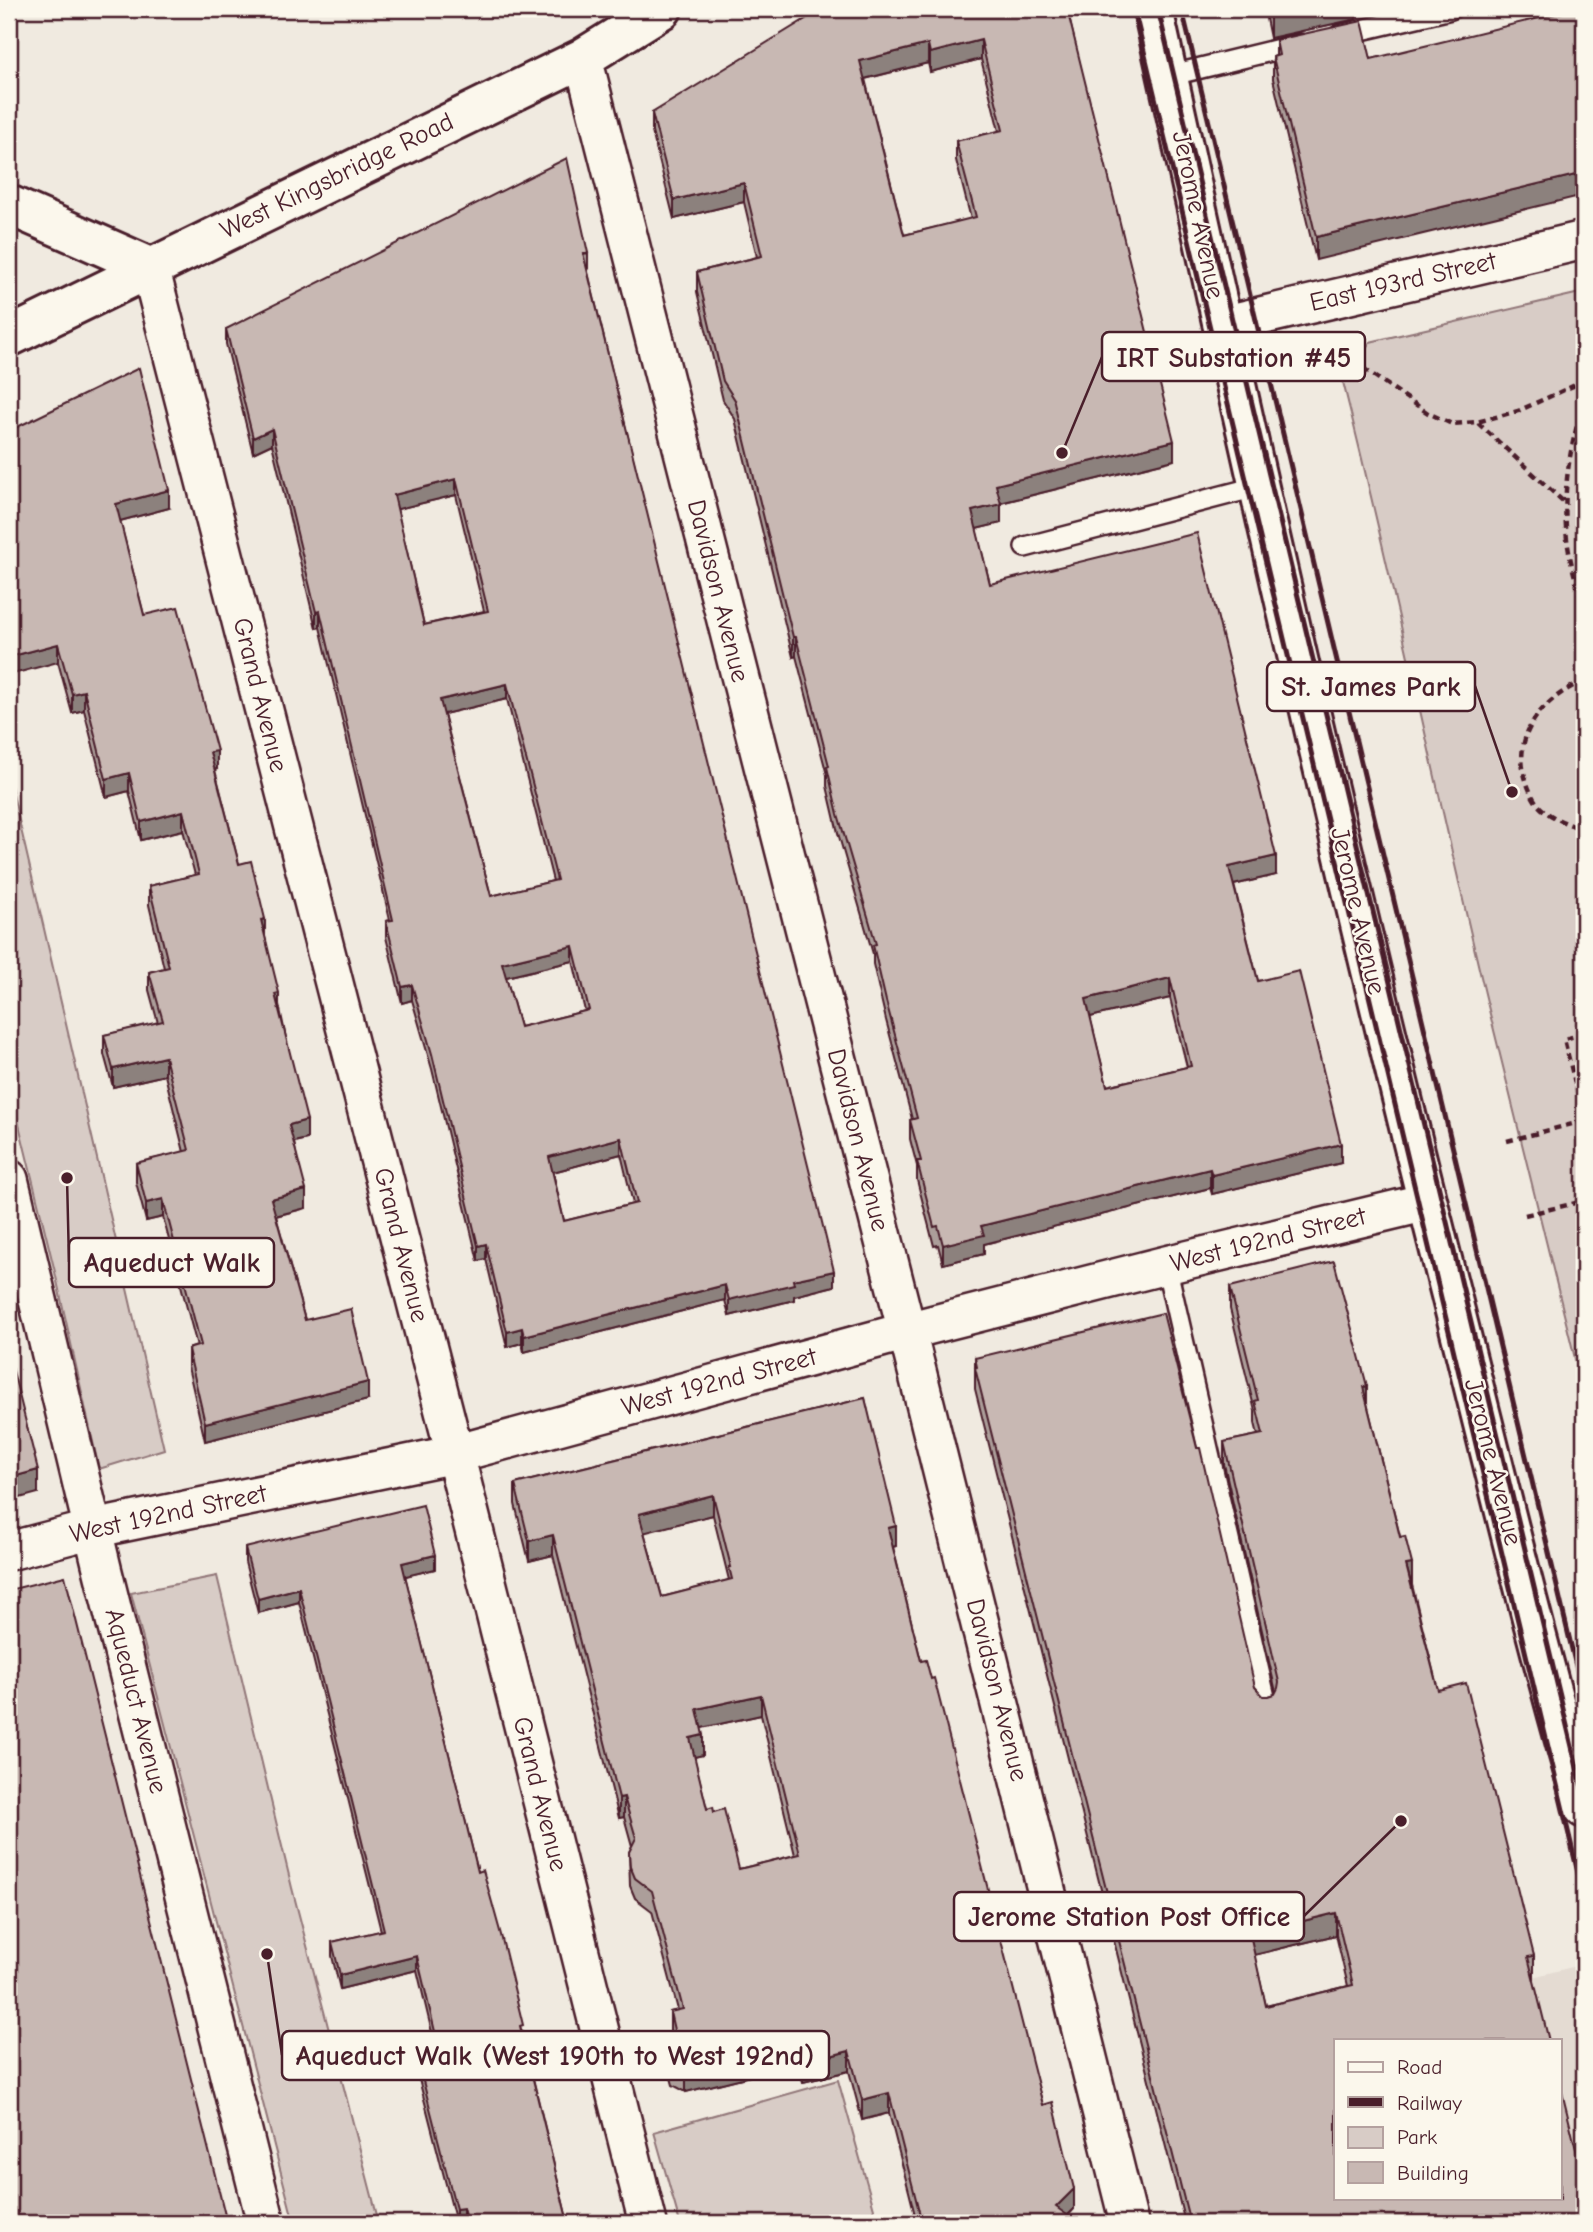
<svg xmlns="http://www.w3.org/2000/svg" width="1593" height="2232" font-family="'Comic Neue',sans-serif">
<rect width="100%" height="100%" fill="#f0eae0"/>
<filter id="ink" filterUnits="userSpaceOnUse"><feTurbulence type="fractalNoise" baseFrequency=".0143" numOctaves="2"/><feDisplacementMap in="SourceGraphic" scale="14" xChannelSelector="R" yChannelSelector="G"/><feConvolveMatrix kernelMatrix="1 2 1 2 8 2 1 2 1" color-interpolation-filters="sRGB"/></filter>
<g filter="url(#ink)">
<path fill="#e4dbd2" d="M1584,1964V2223L1560,2199V2041H1336L1320,2031Z"/>
<path fill="#d8ccc6" stroke="#917678" stroke-width="2" d="M1584,292V1395C1553,1266 1521,1138 1489,1010C1438,801 1396,590 1343,382L1370,342Z
M9,777L164,1449L99,1469L55,1272L9,1084Z
M217,1576L292,1888L379,2223H294L131,1593Z
M838,2080L878,2223H680L654,2132Z"/>
<g fill="none" stroke-linecap="round" stroke-linejoin="round">
<defs>
<path id="lane" d="M1340,35L1451,9
M1168,76L1300,44
M1025,547L1260,486
M1166,1265L1267,1706"/>
<path id="street" d="M583,58L917,1371L1129,2223
M150,267L455,1454L648,2223
M1222,325L1584,240
M9,1179L103,1572L266,2223
M9,1551L93,1529L455,1454L907,1331L1166,1265L1427,1202"/>
<path id="secondary" d="M1153,9C1247,439 1343,869 1451,1295C1494,1467 1535,1639 1584,1808
M9,205L150,267
M9,337L583,58L662,9"/>
</defs>
<use href="#lane" stroke="#4a1f2b" stroke-width="24"/>
<use href="#street" stroke="#4a1f2b" stroke-width="42"/>
<use href="#secondary" stroke="#4a1f2b" stroke-width="44"/>
<path stroke="#4a1f2b" stroke-width="4.5" stroke-dasharray="7 5" stroke-linecap="butt" d="M1324,341L1428,413L1452,424L1477,422L1518,411L1584,381
M1584,404C1569,446 1562,493 1567,539C1570,564 1579,589 1584,614
M1478,423L1566,504
M1577,574L1584,585
M1584,681C1547,696 1514,730 1524,773C1527,785 1532,799 1541,808C1553,819 1569,824 1584,830
M1584,1034L1564,1039L1584,1119
M1507,1141L1584,1121
M1525,1215L1584,1201"/>
<use href="#lane" stroke="#fbf7ec" stroke-width="19"/>
<use href="#street" stroke="#fbf7ec" stroke-width="37"/>
<use href="#secondary" stroke="#fbf7ec" stroke-width="38"/>
<path stroke="#4a1f2b" stroke-width="5" d="M1134,9L1584,1898
M1158,9L1584,1797
M1182,9L1584,1700"/>
</g>
<path fill="#ac9e9a" stroke="#4a1f2b" stroke-width="2" fill-rule="evenodd" d="M1067,9L1174,460L1001,503V523L976,529L990,584L1276,875L1234,885L1258,981L1341,1163L1212,1194L1210,1188L984,1244V1254L943,1264L938,1245L934,1246L917,1180V1166L910,1139V1120L912,1119L886,1020L873,964V954L838,833L827,786V775L796,656L793,657L735,419L723,400L697,292V272L757,257L744,202L674,219L652,132V113ZM981,59L999,131L956,141V160L971,219L904,235L865,79L928,63L930,72ZM1170,998L1187,1067L1107,1086L1090,1017Z
M1264,9H1362L1356,10V19L1270,38Z
M1276,40L1371,59L1316,260L1273,79V57L1276,56Z
M588,253V268H587L834,1286L794,1296V1300L729,1316L725,1300L524,1352L522,1343L507,1347L486,1259L478,1261L432,1069L412,1000L402,1003L386,937V921L390,920L320,627L316,628L272,444L253,453L226,344V329ZM456,495L484,611L424,625L397,509ZM507,699L553,881L491,896L444,714ZM573,961L585,1011L520,1027L506,977ZM621,1154L633,1204L564,1221L553,1172Z
M9,431L169,508L120,521L144,615L217,769L215,770L239,864L265,937L307,1139L294,1142L306,1208L276,1216L305,1320L368,1400L205,1441L188,1367V1349L197,1346L163,1217L146,1221L136,1182V1163L184,1152L165,1075L113,1087L104,1054V1035L158,1023L149,990V972L164,968L149,905V886L195,875L183,830L141,840L129,791L106,797L84,710L72,713L58,662Z
M1230,1287L1367,1403L1438,1690L1534,1956V1978H1533L1584,2223H1185L975,1389V1358L1255,1687L1263,1696H1269L1275,1694L1276,1692L1224,1464V1442L1258,1435L1255,1423V1411L1230,1309ZM1336,1935L1348,1986L1266,2006L1254,1955Z
M865,1398L896,1546L893,1547L921,1661L1043,2105L1074,2209L1068,2216L1078,2223H917L889,2113L862,2120L849,2071L803,2082L798,2064L686,2092L673,2085L669,2070V2050L672,2040L670,2032V2012L678,2010L652,1911L635,1898L630,1886L629,1852L632,1846L624,1817L619,1818L553,1555L529,1561L515,1504V1484ZM713,1515L729,1580L662,1597L644,1532ZM761,1715L795,1855L739,1869L714,1812L707,1809L694,1757L703,1755L701,1728Z
M245,1548L435,1569L405,1576L478,1872L523,2037L568,2223H463V2222L456,2223L414,2060V2046L434,2041L417,1970L340,1989L332,1956V1942L381,1931L299,1602L258,1613L245,1562Z"/>
<path fill="#8c817d" stroke="#4a1f2b" stroke-width="2" d="M1302,9H1362L1356,10V19L1270,38V16Z
M981,40V59L930,72V53Z
M928,44V63L860,80V61Z
M1584,173V195L1316,260V237Z
M744,183V202L674,219V200Z
M272,429V444L253,453V438Z
M1174,441V460L996,504V485Z
M456,479V495L394,510V495Z
M169,490V508L116,522V504Z
M1001,504V523L972,530V511Z
M320,611V627L316,628V612Z
M793,637H796V656L793,657Z
M58,644V662L9,675V657Z
M507,684V699L440,715V700Z
M84,691V710L72,713V694Z
M217,751V769L210,771V752Z
M129,773V791L106,797V779Z
M183,811V830L141,840V822Z
M1276,856V875L1229,886V867Z
M265,919V937L261,920Z
M573,946V961L502,978V963Z
M1170,978V998L1086,1018V999Z
M412,985V1000L402,1003V987Z
M279,993V1011L275,994Z
M165,1057V1075L113,1087V1069Z
M307,1120V1139L289,1143V1125Z
M621,1138V1154L549,1173V1157Z
M1341,1144V1163L1212,1194V1175Z
M1210,1169V1188L984,1244V1254L943,1264V1245L981,1226Z
M306,1190V1208L271,1217V1199Z
M163,1199V1217L146,1221V1203Z
M486,1244V1259L478,1261V1246Z
M834,1271V1286L794,1296V1300L729,1316V1300L793,1280Z
M725,1285V1300L524,1352V1336Z
M522,1328V1343L507,1347V1332Z
M368,1382V1400L205,1441V1423Z
M1367,1386V1408L1363,1387Z
M38,1470V1493L9,1501V1478Z
M713,1495V1515L639,1534V1514Z
M896,1526V1546L888,1548V1528Z
M553,1535V1555L529,1561V1541Z
M435,1555V1569L402,1577V1563Z
M1412,1564V1586L1406,1565Z
M299,1588V1602L258,1613V1599Z
M761,1695V1715L697,1729V1709Z
M703,1735V1755L690,1758V1738Z
M624,1797V1817L619,1818V1798Z
M1336,1913V1935L1250,1956V1934Z
M417,1956V1970L340,1989V1975Z
M798,2044V2064L686,2092V2072Z
M849,2051V2071L803,2082V2063Z
M889,2093V2113L862,2120V2100Z
M1074,2189V2209L1060,2223L1056,2207Z
M463,2208V2222L456,2223V2209Z"/>
<path fill="#c8b8b3" stroke="#4a1f2b" stroke-width="2" fill-rule="evenodd" d="M822,9H1067L1174,441L996,485L1001,504L972,511L990,584L1197,533L1276,856L1229,867L1258,981L1299,971L1341,1144L1212,1175L1210,1169L981,1226L984,1235L943,1245L938,1226L934,1227L917,1161H921L910,1120L917,1118L886,1001L873,945L876,944L838,814L827,767L829,766L796,637H793L735,400L723,381L697,272L762,256L744,183L674,200L652,113ZM981,40L1003,130L956,141L976,217L904,235L860,61L928,44L930,53ZM1170,978L1191,1066L1107,1086L1086,999Z
M1269,9H1302L1270,16Z
M1576,9H1584V173L1316,237L1273,57L1279,55L1276,40L1362,21L1371,59Z
M567,158L588,253H583L834,1271L793,1280L794,1284L729,1300L725,1285L524,1336L522,1328L507,1332L486,1244L478,1246L432,1054L412,985L402,987L386,921L393,920L320,611L316,612L272,429L253,438L226,329ZM456,479L488,611L424,625L394,495ZM507,684L557,880L491,896L440,700ZM573,946L589,1010L520,1027L502,963ZM621,1138L637,1203L564,1221L549,1157Z
M139,368L169,490L116,504L144,615L178,607L217,751L210,752L239,864L251,861L265,919L261,920L279,993L275,994L307,1120L289,1125L306,1190L271,1199L305,1320L351,1309L368,1382L205,1423L188,1349L201,1345L163,1199L146,1203L136,1163L189,1150L165,1057L113,1069L104,1035L163,1021L149,972L169,967L149,886L199,874L183,811L141,822L129,773L106,779L84,691L72,694L58,644L9,657V431Z
M1334,1261L1367,1386L1363,1387L1400,1537L1405,1536L1412,1564L1406,1565L1438,1690L1466,1683L1534,1956L1528,1957L1549,2041H1336V2199H1560V2084L1584,2182V2223H1190L975,1368L977,1367L975,1358L1163,1313L1197,1448H1200L1255,1687L1263,1696H1269L1275,1694L1278,1688L1279,1682L1224,1442L1263,1434L1255,1401L1258,1400L1230,1287ZM1336,1913L1353,1985L1266,2006L1250,1934Z
M9,1355L38,1470L9,1478Z
M865,1398L896,1526L888,1528L921,1661L926,1660L931,1679L934,1678L1043,2105L1053,2102L1074,2189L1056,2207L1078,2223H922L889,2093L862,2100L849,2051L803,2063L798,2044L686,2072L673,2065L669,2050L674,2030L670,2012L683,2009L652,1891L635,1878L630,1866L629,1852L636,1838L624,1797L619,1798L553,1535L529,1541L515,1484ZM713,1495L731,1567H729L732,1579L662,1597L639,1514ZM761,1695L800,1854L739,1869L724,1809L714,1812L713,1807L707,1809L690,1738L703,1735L697,1709Z
M423,1505L435,1555L402,1563L478,1872L483,1870L501,1935L523,2025L520,2026L568,2223H467L463,2208L456,2209L414,2046L437,2040L417,1956L340,1975L332,1942L384,1930L299,1588L258,1599L245,1548Z
M65,1576L227,2223H9V1590Z"/>
</g>
<g text-anchor="middle" dominant-baseline="central" stroke-width="5" stroke-linejoin="round" paint-order="stroke">
<g font-size="26" fill="#4a1f2b" stroke="#fbf7ec">
<text transform="translate(337 176) rotate(-26)">West Kingsbridge Road</text>
<text transform="translate(1198 215) rotate(78)">Jerome Avenue</text>
<text transform="translate(1403 282) rotate(-13)">East 193rd Street</text>
<text transform="translate(718 591) rotate(76)">Davidson Avenue</text>
<text transform="translate(260 695) rotate(76)">Grand Avenue</text>
<text transform="translate(1358 911) rotate(77)">Jerome Avenue</text>
<text transform="translate(858 1140) rotate(76)">Davidson Avenue</text>
<text transform="translate(1268 1240) rotate(-14)">West 192nd Street</text>
<text transform="translate(401 1245) rotate(76)">Grand Avenue</text>
<text transform="translate(719 1382) rotate(-15)">West 192nd Street</text>
<text transform="translate(1493 1462) rotate(76)">Jerome Avenue</text>
<text transform="translate(168 1514) rotate(-12)">West 192nd Street</text>
<text transform="translate(997 1690) rotate(76)">Davidson Avenue</text>
<text transform="translate(136 1701) rotate(76)">Aqueduct Avenue</text>
<text transform="translate(540 1794) rotate(76)">Grand Avenue</text>
</g>
</g>
<path fill="none" stroke="#4a1f2b" stroke-width="2.5" d="M1062 453L1102 357M1512 792L1475 686M67 1178L69 1262M1401 1821L1304 1916M267 1954L282 2055"/>
<g fill="#4a1f2b" stroke="#fbf7ec" stroke-width="2.5">
<circle cx="1062" cy="453" r="7"/>
<circle cx="1512" cy="792" r="7"/>
<circle cx="67" cy="1178" r="7"/>
<circle cx="1401" cy="1821" r="7"/>
<circle cx="267" cy="1954" r="7"/>
</g>
<g fill="#fbf7ec" stroke="#4a1f2b" stroke-width="2.5">
<rect x="1102" y="332" width="263" height="49" rx="7"/>
<rect x="1267" y="662" width="208" height="49" rx="7"/>
<rect x="69" y="1238" width="205" height="49" rx="7"/>
<rect x="954" y="1892" width="350" height="49" rx="7"/>
<rect x="282" y="2031" width="547" height="49" rx="7"/>
</g>
<g font-size="28" text-anchor="middle" font-weight="bold" fill="#4a1f2b">
<text x="1234" y="367">IRT Substation #45</text>
<text x="1371" y="696">St. James Park</text>
<text x="172" y="1272">Aqueduct Walk</text>
<text x="1129" y="1926">Jerome Station Post Office</text>
<text x="555" y="2065">Aqueduct Walk (West 190th to West 192nd)</text>
</g>
<rect width="1593" height="2232" fill="none" stroke="#fbf7ec" stroke-width="35"/>
<rect x="18" y="18" width="1558" height="2197" fill="none" stroke="#4a1f2b" stroke-width="2.5" filter="url(#ink)"/>
<rect x="1334" y="2039" width="228" height="161" fill="#fbf7ec" stroke="#b4a19f" stroke-width="2"/>
<rect x="1348" y="2062" width="35" height="10" fill="#fbf7ec" stroke="#b4a19f" stroke-width="2"/>
<text x="1397" y="2074" font-size="21" fill="#4a1f2b">Road</text>
<rect x="1348" y="2097" width="35" height="10" fill="#4a1f2b" stroke="#b4a19f" stroke-width="2"/>
<text x="1397" y="2110" font-size="21" fill="#4a1f2b">Railway</text>
<rect x="1348" y="2127" width="35" height="21" fill="#d8ccc6" stroke="#b4a19f" stroke-width="2"/>
<text x="1397" y="2144" font-size="21" fill="#4a1f2b">Park</text>
<rect x="1348" y="2162" width="35" height="21" fill="#c8b8b3" stroke="#b4a19f" stroke-width="2"/>
<text x="1397" y="2180" font-size="21" fill="#4a1f2b">Building</text>
</svg>
